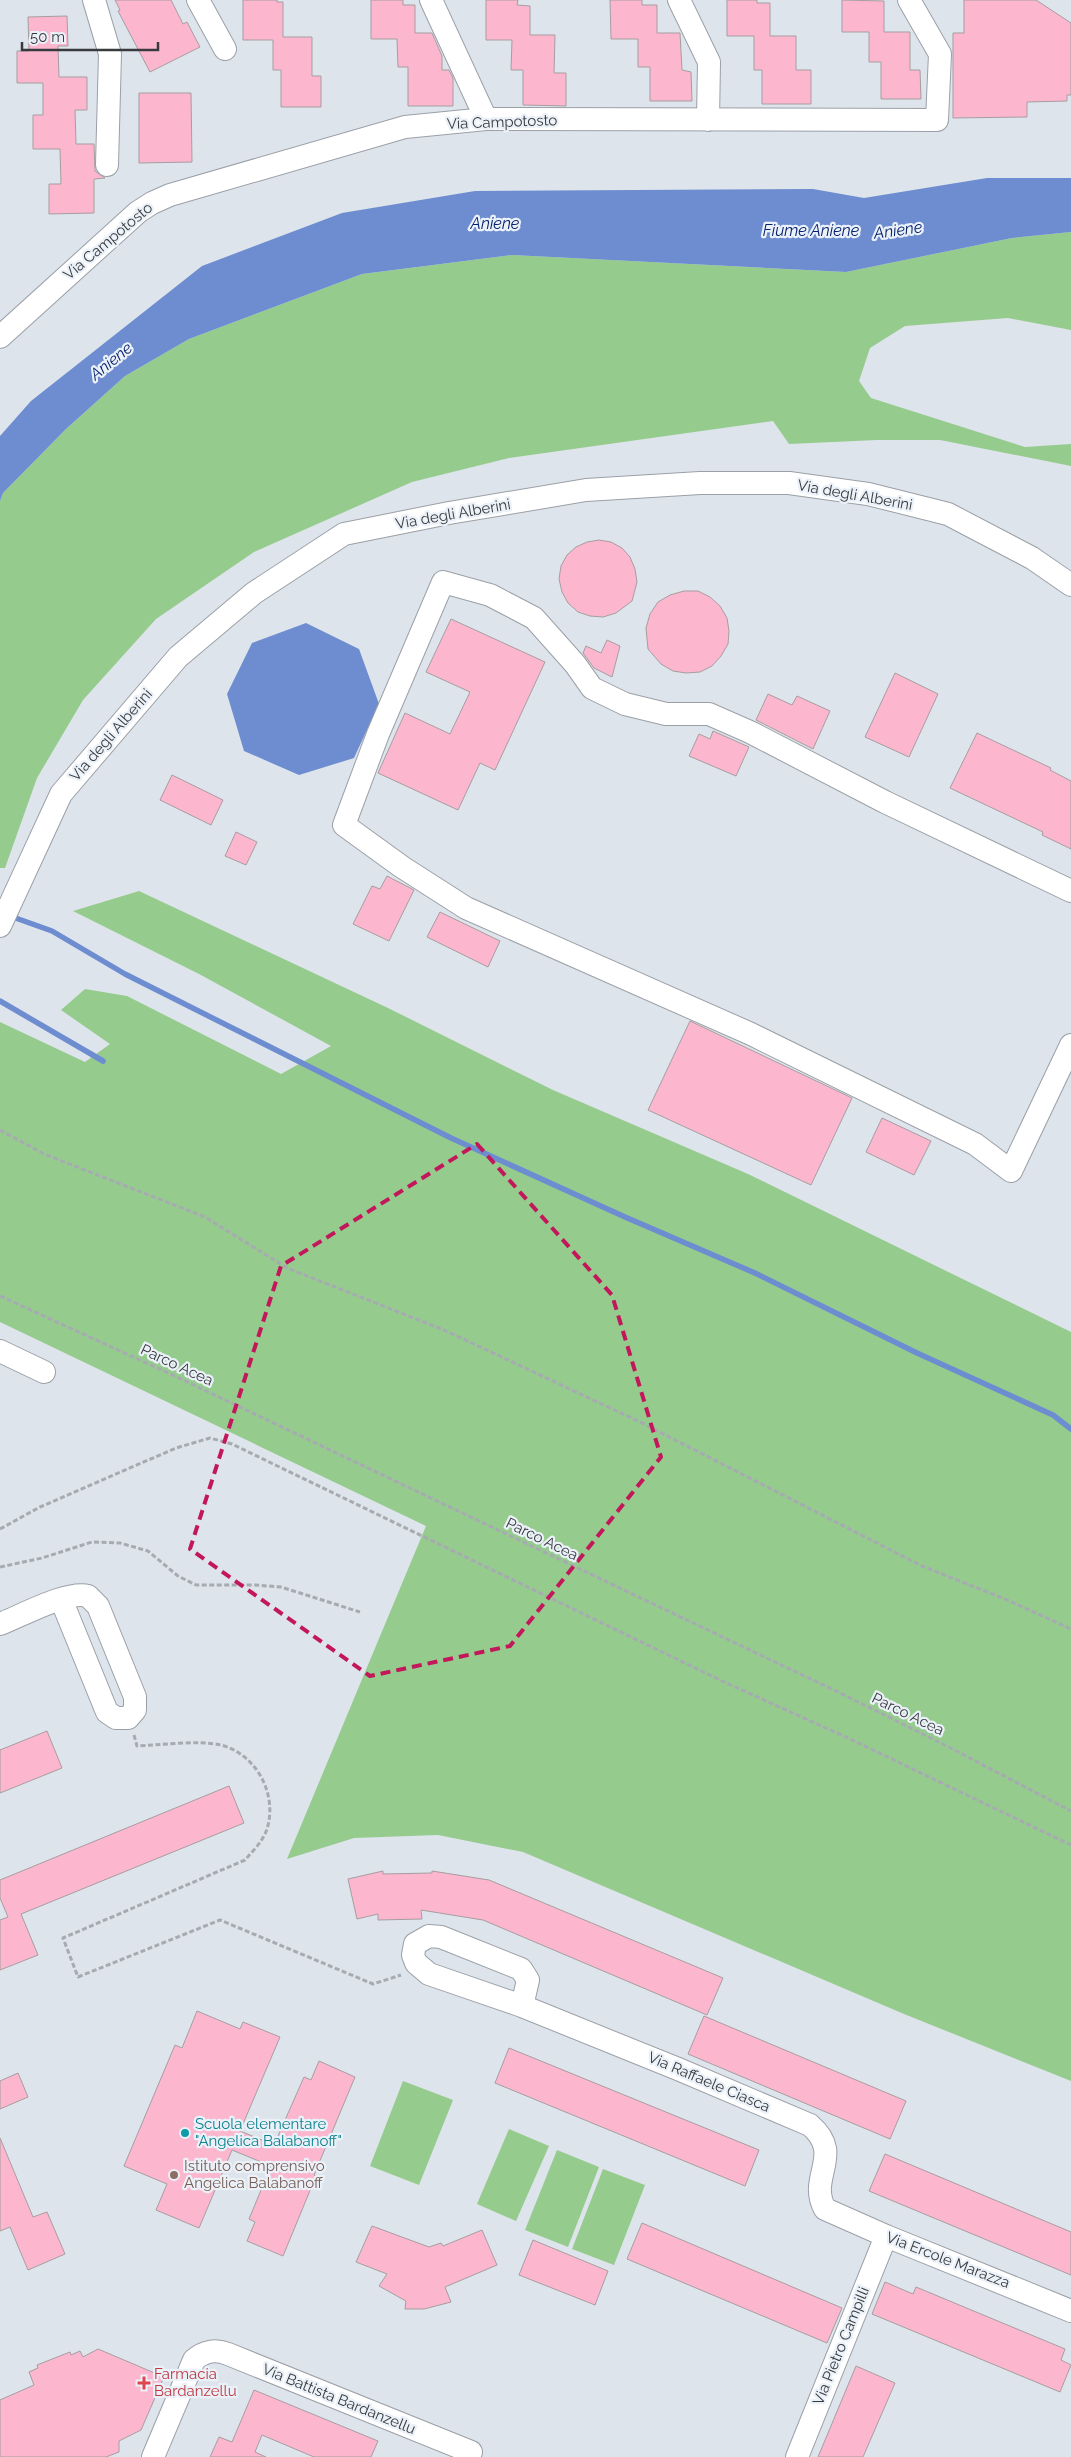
<svg xmlns="http://www.w3.org/2000/svg" width="1071" height="2457" font-family="Raleway,sans-serif">
<rect width="100%" height="100%" fill="#dee4eb"/>
<path fill="#96cb8e" d="M1071,232V330L1008,318L905,326L870,348L859,381L871,398L1025,447L1071,444V466L940,440H877L789,444L773,421L509,458L412,482L254,552L156,619L83,700L37,778L5,868H0V501L3,493L66,429L125,376L189,339L362,274L512,255L846,272L1012,238Z
M139,891L388,1008L553,1090L748,1174L1071,1332V2081L904,2014L523,1852L438,1835L354,1838L287,1859L426,1526L0,1322V1022L85,1062L110,1044L61,1010L85,989L127,996L281,1074L331,1046L199,974L73,911Z
M403,2081L453,2100L419,2185L370,2166Z
M509,2129L549,2146L516,2221L477,2204Z
M557,2150L599,2167L568,2247L525,2230Z
M603,2169L645,2185L614,2265L572,2249Z"/>
<path fill="#6d8dd0" d="M987,178H1071V232L1012,238L846,272L512,255L362,274L189,339L125,376L66,429L3,493L0,501V436L31,401L202,266L342,213L475,191L813,189L864,198Z
M306,623L359,649L379,704L354,758L299,775L244,751L227,694L252,643Z"/>
<g fill="none" stroke-linecap="round" stroke-linejoin="round">
<path stroke="#6d8dd0" stroke-width="5.5" d="M10,916L52,931L125,974L451,1138L625,1217L755,1273L917,1353L1053,1415L1071,1429
M0,1001L103,1061"/>
</g>
<path fill="#fcb7cf" stroke="#a69da0" d="M115,0H171L183,24L187,22L200,47L150,72L118,11L120,10Z
M243,0H277V2H283V37H312V76H321V107H281V70H273V40H243Z
M371,0H403V5H415V33H432L442,56V70H449L453,78V106H408V67H398L397,39H371Z
M486,0H518L517,5L530,6V35H555L554,73H566V106L523,105V70H511L512,40H486Z
M610,0H642V5H657V33H680L682,70L691,72L692,101H650V67H638V39H611Z
M727,0H757V3H770V36H796V70H811V104H762V70H754V36H727Z
M842,0L884,1V32H910V70H920L921,99H881V62H869V32H842Z
M964,0H1036L1071,23V95H1067V101L1027,102V117L953,118V33H964Z
M67,16L68,46H58L59,77H87V110H75L76,144H94L95,171L105,178L94,179V213L49,214V184H61L60,149H33V115H43V83H17V51H29L28,17Z
M139,93H191L192,162L139,163Z
M599,540L611,542L622,548L630,557L635,569L637,582L632,601L616,613L603,617L590,616L578,612L568,603L562,592L559,579L561,566L567,555L576,547L587,542Z
M684,591H698L710,597L720,606L727,618L729,631L728,644L721,656L712,666L700,672L686,673L673,671L661,664L648,649L646,628L650,614L658,602L670,595Z
M451,619L545,662L495,770L480,763L458,810L378,773L405,713L450,734L470,692L426,672Z
M607,640L620,646L612,677L594,668L583,653L586,646L601,653Z
M895,673L938,694L909,757L865,737Z
M768,694L792,705L797,696L830,711L813,749L756,720Z
M713,731L749,747L736,776L689,756L699,734L710,739Z
M977,733L1051,768L1050,770L1071,781V849L1042,835L1043,832L950,788Z
M172,775L223,800L211,825L160,800Z
M236,832L257,842L246,865L225,856Z
M387,876L414,890L389,941L353,924L372,886L380,889Z
M440,912L500,941L488,967L427,937Z
M690,1021L852,1098L811,1185L648,1110Z
M882,1118L931,1141L914,1175L866,1152Z
M47,1731L62,1768L0,1793V1750Z
M229,1786L244,1823L21,1914L38,1955L0,1970V1920L8,1917L0,1898V1880Z
M383,1871V1874L432,1873V1871L489,1880L723,1978L707,2015L483,1920L421,1910L422,1919L378,1920V1914L357,1919L348,1879Z
M197,2011L240,2029L243,2022L280,2037L240,2131L274,2145L304,2077L311,2080L319,2061L355,2077L314,2175L316,2176L283,2256L247,2241L255,2222L249,2219L271,2166L232,2150L199,2228L156,2210L167,2184L124,2166L175,2045L182,2048Z
M704,2016L906,2101L890,2139L688,2054Z
M509,2048L759,2150L745,2186L495,2083Z
M18,2073L28,2097L0,2109V2081Z
M0,2138L33,2217L47,2212L65,2254L28,2270L10,2227L0,2231Z
M885,2154L1071,2232V2275L869,2191Z
M642,2223L842,2308L827,2343L627,2259Z
M372,2226L429,2247L441,2243L443,2246L482,2230L497,2265L445,2287L451,2302L424,2309H405L406,2301L379,2286L387,2274L356,2262Z
M533,2240L608,2271L595,2305L519,2275Z
M885,2282L913,2294L916,2287L1065,2349L1061,2360L1071,2365L1060,2392L872,2314Z
M98,2349L164,2377L141,2430L119,2441V2452L106,2457H0V2400L34,2385L29,2372L38,2368L37,2365L70,2352L71,2355L80,2351L83,2357Z
M856,2366L895,2383L863,2457H818Z
M254,2390L378,2441L371,2457H314L262,2435L255,2452L266,2457H210L219,2437L232,2442Z"/>
<g fill="none" stroke-linecap="round" stroke-linejoin="round">
<defs>
<path id="minor" d="M94,0L110,54L107,165
M198,0L225,49
M431,0L486,119
M679,0L709,62L708,120
M0,337L138,212L152,203L170,195L405,127L486,119L937,120L940,54L909,0
M1071,891L885,802L750,732L709,714H666L625,704L592,688L575,664L534,618L490,595L443,582L378,734L344,825L402,867L466,908L751,1034L975,1144L1011,1171L1071,1045
M0,926L61,794L178,657L254,593L344,534L449,513L586,490L700,483H789L868,494L948,514L1032,558L1071,585
M0,1351L44,1372
M0,1624C21,1616 68,1590 88,1596L98,1606L135,1697V1710L128,1718H116L107,1712L61,1599
M522,2006L528,1980L521,1969L441,1937L429,1936L415,1944L413,1955L416,1963L429,1974L522,2006L678,2069L810,2125C845,2155 807,2177 825,2209L886,2236L1071,2311
M153,2457L194,2360C204,2351 216,2349 228,2354L471,2452
M797,2457L886,2236"/>
</defs>
<use href="#minor" stroke="#9ba0a7" stroke-width="24"/>
<path stroke="#a6abb1" stroke-width="3" stroke-dasharray="5 2.5" stroke-linecap="butt" d="M0,1130L44,1154L205,1217L287,1268L444,1330L638,1421L922,1566L1005,1599L1071,1629
M0,1296L177,1377L838,1692L945,1745L1071,1811
M0,1529L40,1507L176,1448L210,1438L232,1444L722,1681L848,1738L1071,1845
M0,1567L42,1558L92,1542L120,1543L148,1551L178,1576L196,1585H255L281,1587L360,1612
M134,1735L137,1746C159,1745 200,1740 221,1745C256,1754 278,1794 267,1829C263,1841 253,1851 245,1860L63,1938L78,1977L220,1920L373,1984L401,1975"/>
<use href="#minor" stroke="#fff" stroke-width="22"/>
</g>
<path fill="none" stroke="#c2185b" stroke-width="4" stroke-dasharray="10 6" stroke-linejoin="round" d="M477,1144L612,1295L661,1457L510,1646L370,1676L190,1549L281,1266Z"/>
<circle fill="#0f9aa8" stroke="#ebf1f8" stroke-width="2" cx="185" cy="2133" r="5"/>
<circle fill="#8d6e63" stroke="#ebf1f8" stroke-width="2" cx="174" cy="2175" r="5"/>
<path fill="#e0444e" stroke="#ebf1f8" stroke-width="2" d="M141.5 2375.5h5v5h5v5h-5v5h-5v-5h-5v-5h5z"/>
<g text-anchor="middle" dominant-baseline="central" stroke-width="4.5" stroke-linejoin="round" paint-order="stroke">
<g font-size="15" fill="#383a3d" stroke="#ebf1f8">
<text transform="translate(502 122) rotate(-2)">Via Campotosto</text>
<text transform="translate(108 241) rotate(-40)">Via Campotosto</text>
<text transform="translate(855 495) rotate(10)">Via degli Alberini</text>
<text transform="translate(453 514) rotate(-10)">Via degli Alberini</text>
<text transform="translate(111 735) rotate(-49)">Via degli Alberini</text>
<text transform="translate(177 1365) rotate(25)">Parco Acea</text>
<text transform="translate(542 1539) rotate(26)">Parco Acea</text>
<text transform="translate(908 1714) rotate(26)">Parco Acea</text>
<text transform="translate(709 2082) rotate(23)">Via Raffaele Ciasca</text>
<text transform="translate(948 2260) rotate(21)">Via Ercole Marazza</text>
<text transform="translate(841 2346) rotate(-68)">Via Pietro Campilli</text>
<text transform="translate(339 2399) rotate(22)">Via Battista Bardanzellu</text>
</g>
<g font-size="15" fill="#0d838f" stroke="#ebf1f8" text-anchor="start">
<text x="195" y="2124">Scuola elementare<tspan x="195" dy="17">"Angelica Balabanoff"</tspan></text>
</g>
<g font-size="15" fill="#785e54" stroke="#ebf1f8" text-anchor="start">
<text x="184" y="2166">Istituto comprensivo<tspan x="184" dy="17">Angelica Balabanoff</tspan></text>
</g>
<g font-size="15" fill="#be3a42" stroke="#ebf1f8" text-anchor="start">
<text x="154" y="2374">Farmacia<tspan x="154" dy="17">Bardanzellu</tspan></text>
</g>
<g font-size="16" font-style="italic" fill="#05216e" stroke="#ebf1f8">
<text x="495" y="223">Aniene</text>
<text x="811" y="230">Fiume Aniene</text>
<text transform="translate(898 230) rotate(-8)">Aniene</text>
<text transform="translate(111 361) rotate(-39)">Aniene</text>
</g>
</g>
<path d="M22 42v8h136v-8" fill="none" stroke="#383a3d" stroke-width="2.5"/>
<text x="30" y="42" font-size="15" fill="#383a3d" stroke="#ebf1f8" stroke-width="4" paint-order="stroke">50 m</text>
</svg>
